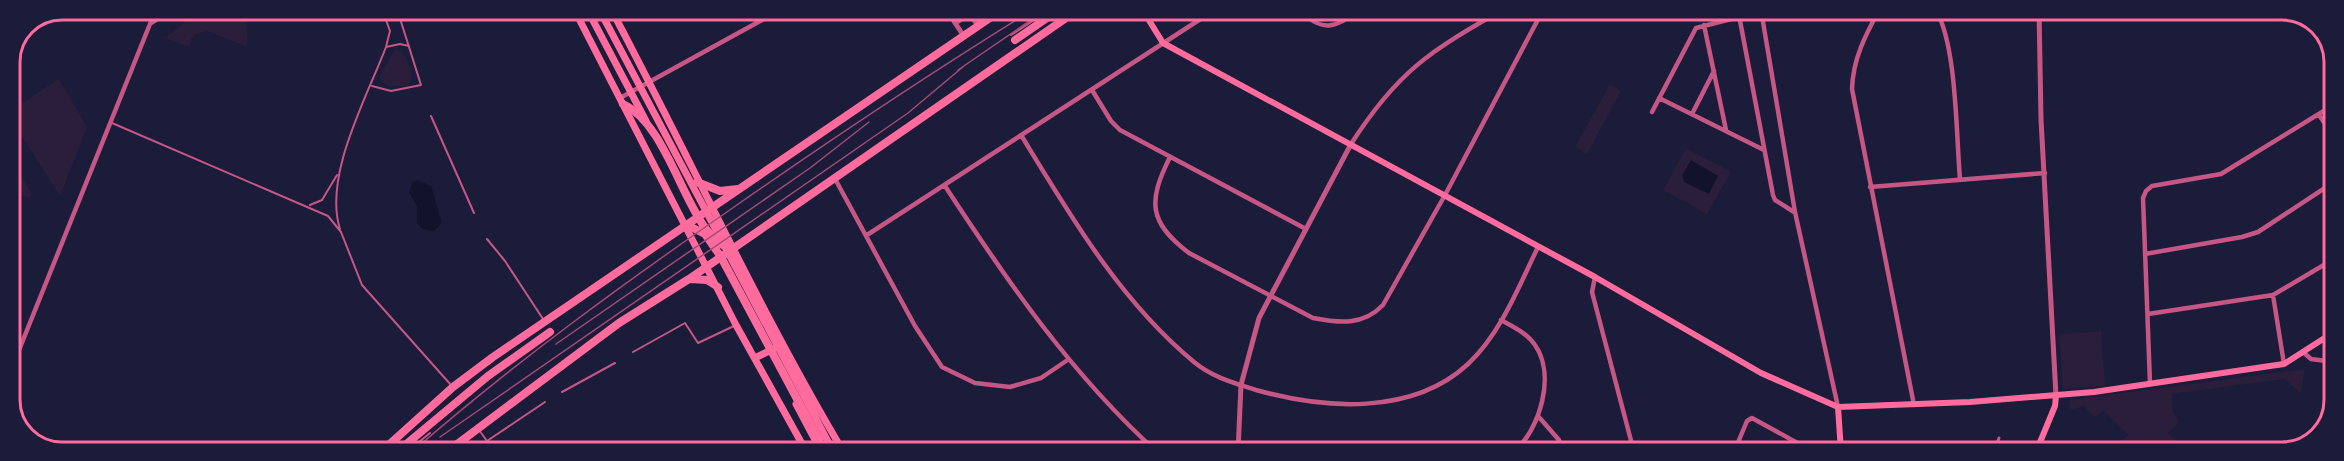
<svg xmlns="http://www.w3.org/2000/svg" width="2344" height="461" font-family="Figtree,sans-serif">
<rect width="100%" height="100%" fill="#1b1b3a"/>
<path fill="#2a1e3b" d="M201,9H249C244,22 250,33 246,46L207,31L195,34L190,41V47L165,38Z
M395,49C407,52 410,67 412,78L408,86H387L381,81L380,75Z
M59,79L87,127L60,196L9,116V112Z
M1610,84L1621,91L1587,154L1575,147Z
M1686,148L1731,172L1707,214L1663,190Z
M20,175L32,194L29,198L13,193L9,195V181Z
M2101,331L2105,386L2063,389L2059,334Z
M2305,369L2301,393L2284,379L2172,394V410L2179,422L2168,433L2191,452H2106L2128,435L2104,411L2094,417L2083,405L2075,410L2070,409V400Z"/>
<path fill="#12122b" d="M1691,160L1718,176L1709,194L1684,182L1682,175Z
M418,180L431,186L442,223L434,231L422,229L417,223V206L409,192L413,182Z"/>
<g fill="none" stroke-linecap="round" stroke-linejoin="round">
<path stroke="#c65784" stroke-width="2" d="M1011,35L1051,9
M386,47L400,44L409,46
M372,86L391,91L421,85L397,9
M431,116L474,213
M112,123L328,216L341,232L362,285L451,385
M310,205L322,200L337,175
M340,229C323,176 367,97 386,47L390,31L382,9
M487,239L505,261L543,319
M633,352L685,323L698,343L734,326
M562,392L615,363
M479,430L487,441L545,402
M408,451L430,433"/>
<path stroke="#c65784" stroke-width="3" d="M1994,452L1999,438"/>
<path stroke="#c65784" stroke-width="4.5" d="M1299,10C1324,34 1334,27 1361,10
M1738,10L1773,195L1775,200L1794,212
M1761,10L1795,212L1838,407
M1879,10C1865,36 1853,59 1852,89L1914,405
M1936,10C1957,47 1956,134 1960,179
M151,23L173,9
M1704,25L1726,130
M1092,90L1111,121L1120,130L1306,229
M620,98L782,9
M1659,98L1764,150
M1652,112L1696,28L1739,17
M1692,114L1714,71
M2319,115L2334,137
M1021,135C1070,215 1120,301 1194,362C1212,377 1234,383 1256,390C1324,409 1412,416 1468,364C1501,333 1519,286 1538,247
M1351,144C1398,71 1429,52 1502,10
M1170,157C1148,201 1148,222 1189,253L1313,318C1339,323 1363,326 1383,305L1445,195L1543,10
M834,177L915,326L942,367L975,383L1010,387L1041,378L1069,359
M945,186C1007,281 1072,375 1157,452
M1870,187L2045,173
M867,235L1216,9
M2145,254L2242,237L2258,232L2334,182
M1595,277L1592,292L1634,452
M2273,295L2284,364
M2148,314L2273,295L2334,259
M1501,320C1513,327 1527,333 1535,345C1556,375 1540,429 1514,452
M2303,352L2311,359L2334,362
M9,375L156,9
M2150,383L2143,198L2146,191L2152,186L2221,174L2335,104
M1538,416L1559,440L1564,452
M1522,445L1528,452
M1734,452L1747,421L1752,418L1803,446L1806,452"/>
<path stroke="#c65784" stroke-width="5" d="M946,9L963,35
M967,9L978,26
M2039,10L2041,119L2056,396
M955,23L970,14
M1238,452L1241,385L1259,318L1351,144"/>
<path stroke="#ff6b9d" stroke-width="6" d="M1142,9L1163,43L1595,277L1761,373L1838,407L1970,402L2094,392L2270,366L2284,364L2334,332
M1838,407L1841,452
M2036,452L2055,406L2056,396"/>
<path stroke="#ff6b9d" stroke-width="7" d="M574,9L736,325L806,451
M587,9L646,121
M599,9L833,451
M611,9C689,156 758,308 843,451
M755,358L775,348
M796,404L821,451"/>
<path stroke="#ff6b9d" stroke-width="8" d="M1015,40L1060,9
M623,104C674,128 687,238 732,249
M697,182L720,191L738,189
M687,225L705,234L721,257L819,440
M690,279L707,280L718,287
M382,451L453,387L493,357L1003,9
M398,451L488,376L550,332
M448,451L619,323L689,279L1079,9"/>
<path stroke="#a44b75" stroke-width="1.5" d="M958,70L1047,9
M556,344L810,168L869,122
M440,437L908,113L964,66
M413,451C515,362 623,284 734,207C833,138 932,72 1034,9"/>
</g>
<path d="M0 0H2344V461H0ZM62 20H2282A42 42 0 0 1 2324 62V400A42 42 0 0 1 2282 442H62A42 42 0 0 1 20 400V62A42 42 0 0 1 62 20Z" fill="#1b1b3a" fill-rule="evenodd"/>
<path fill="none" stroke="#ff6b9d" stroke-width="3" d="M62 20H2282A42 42 0 0 1 2324 62V400A42 42 0 0 1 2282 442H62A42 42 0 0 1 20 400V62A42 42 0 0 1 62 20Z"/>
</svg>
